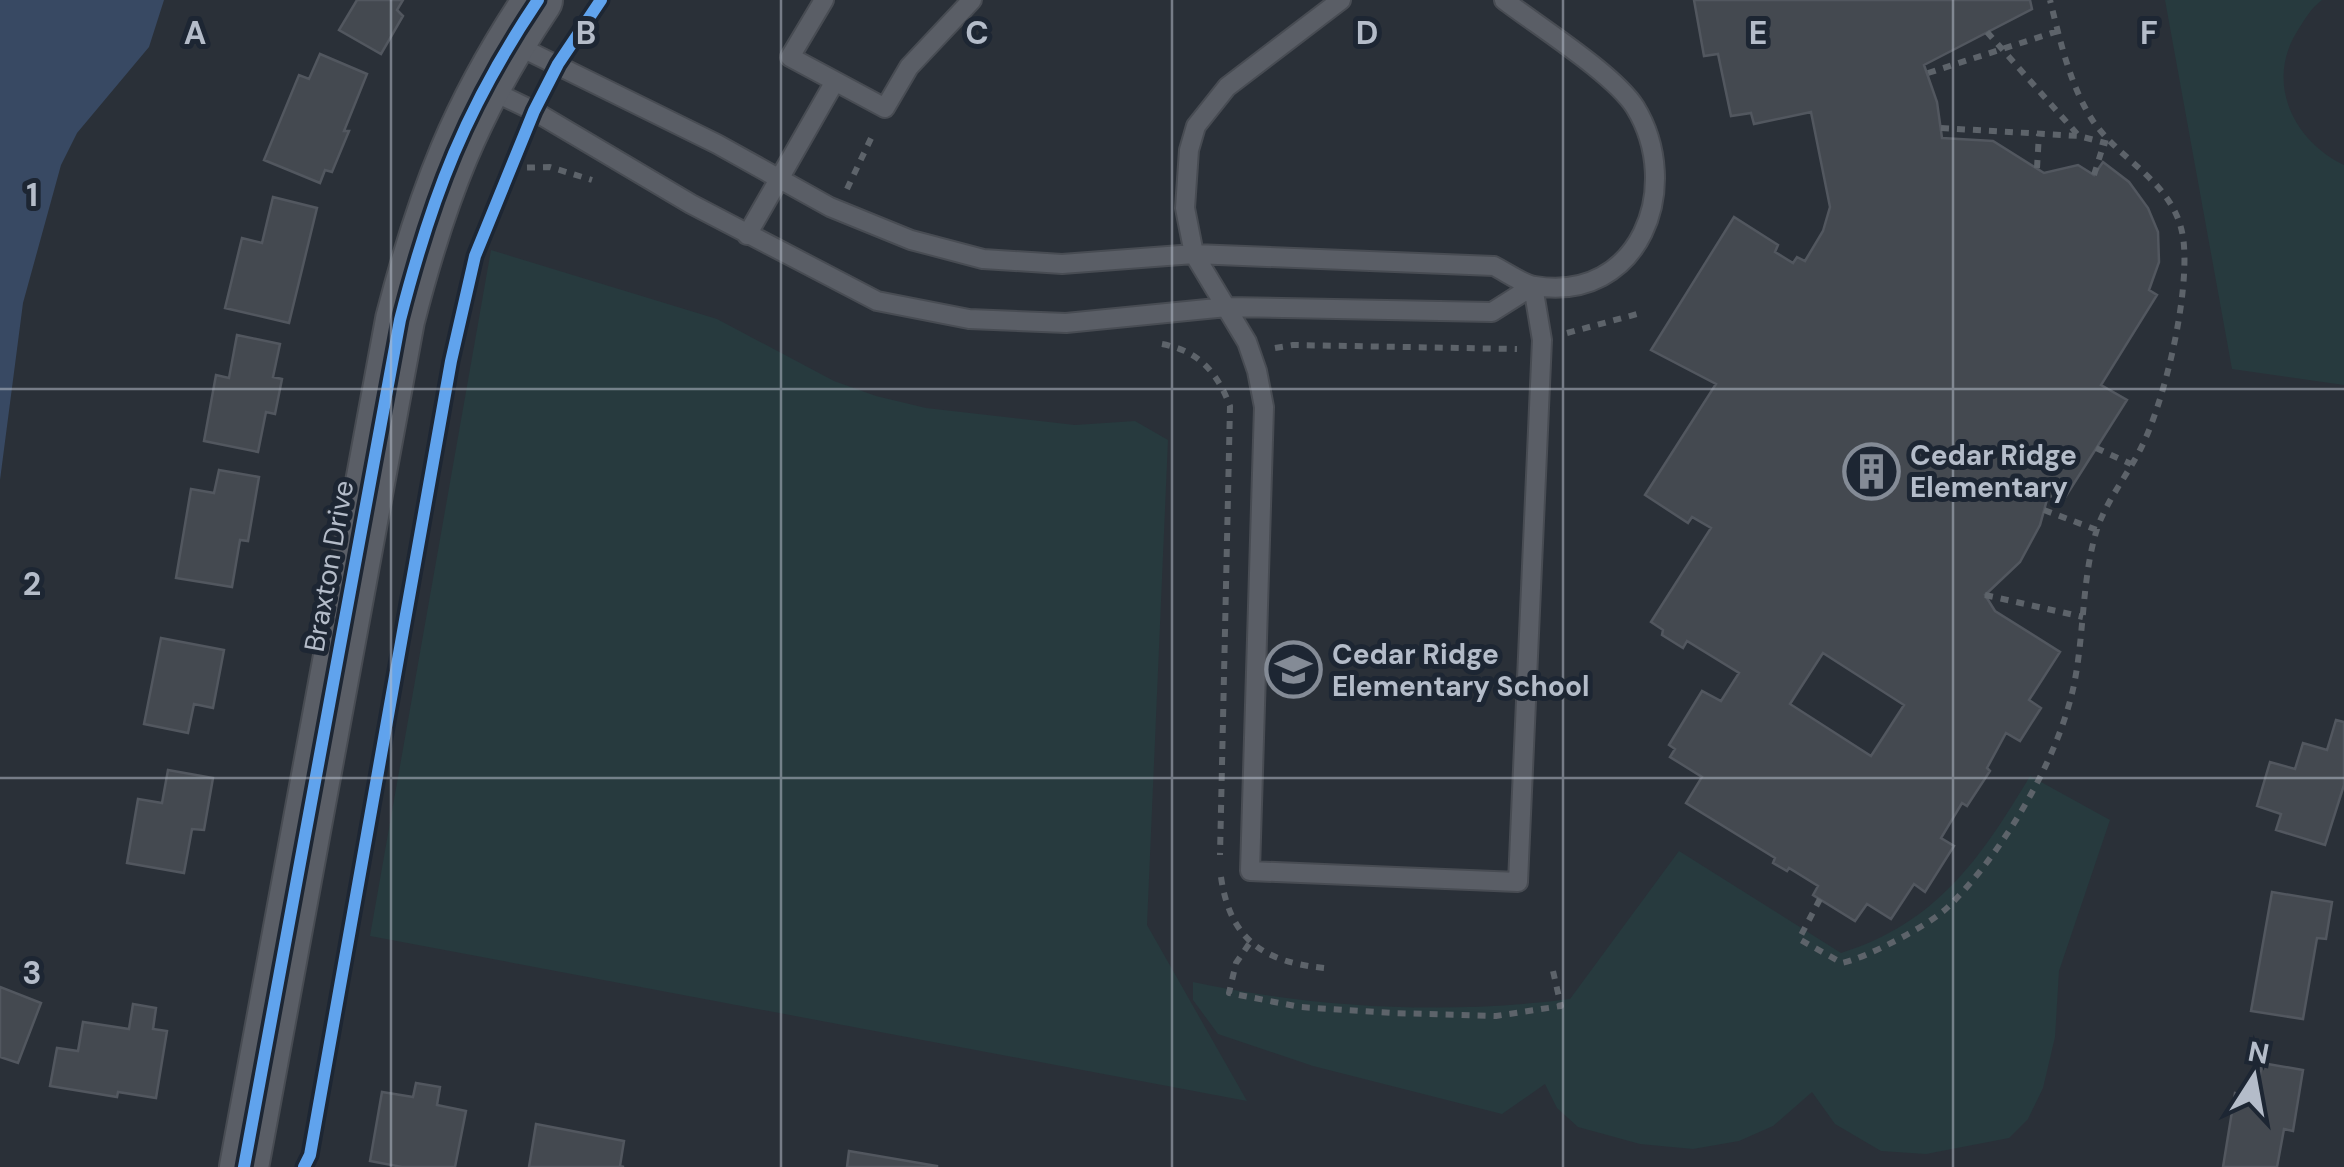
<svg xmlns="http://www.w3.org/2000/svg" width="2344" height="1167" font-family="'DM Sans',sans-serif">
<rect width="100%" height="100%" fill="#2a3038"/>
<path fill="#273a3e" d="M2165,0H2322C2311,8 2305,19 2298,30C2265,81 2292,140 2344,165V385L2232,369Z
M491,250L717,319L834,381L876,396L926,408L1075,425L1135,421L1168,440L1147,925L1247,1101L370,936Z
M2030,776L2110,820L2059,971L2055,1037L2043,1088L2028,1119L2009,1138L1926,1154L1881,1151L1835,1124L1812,1092L1773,1126L1739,1141L1693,1149L1640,1144L1578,1127L1557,1108L1545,1084L1502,1114L1313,1066L1218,1034L1193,1000V982C1316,1008 1445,1015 1570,999L1679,851L1841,953C1937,923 1981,858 2030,776Z"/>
<path fill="#384963" d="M0,0H164L149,47L77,133L61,165L23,303L0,480Z"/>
<path fill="#444950" stroke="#52575f" stroke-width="2.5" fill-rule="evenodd" d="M357,0H403L397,10L403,16L381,54L339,30Z
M1694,0H2030L2032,9L1924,65L1937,102L1942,138L1993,141L2044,173L2078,165L2094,175L2103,162L2129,182L2148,208L2158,232L2159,262L2149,290L2157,295L2101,385L2127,400L2064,499L2048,496L2040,525L2020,562L1985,595L1995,611L2060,652L2029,700L2041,708L2020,741L2006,733L1987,768L1990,771L1967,806L1962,803L1941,838L1954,846L1925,892L1914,884L1891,919L1867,904L1855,921L1813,895L1818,886L1789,868L1787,871L1773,863L1775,858L1686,803L1702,777L1670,757L1675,749L1669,745L1702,691L1721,701L1739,673L1687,641L1683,648L1662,635L1663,630L1651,622L1711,528L1692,517L1688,523L1645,495L1716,384L1651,350L1734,217L1778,245L1775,252L1793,263L1797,257L1805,261L1823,231L1830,207L1811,112L1754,124L1751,113L1731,116L1718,54L1704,56ZM1823,653L1904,705L1871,756L1790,704Z
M320,54L367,74L344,131H349L332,172L325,170L320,183L264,160L299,75L309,79Z
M273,197L317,208L289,323L225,308L242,238L262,243Z
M237,335L280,344L273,377L282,379L275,414L266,412L258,452L204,441L216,375L229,378Z
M219,470L259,477L248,541L240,540L232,587L176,578L191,489L214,493Z
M161,638L224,650L213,708L194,704L188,733L144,724Z
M2336,720L2344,722V785L2325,845L2276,830L2281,814L2257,806L2270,762L2295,769L2303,743L2327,750Z
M168,770L213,778L204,830L192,829L184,873L127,863L138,799L162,803Z
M2272,892L2332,902L2326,939L2317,938L2303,1019L2251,1011Z
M0,987L41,1003L18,1063L0,1057Z
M133,1004L156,1008L153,1029L167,1031L156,1098L118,1092L117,1097L50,1086L57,1048L78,1051L83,1022L129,1029Z
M2262,1063L2303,1070L2293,1131L2284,1129L2277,1167H2223L2235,1093L2256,1097Z
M416,1083L440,1087L437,1105L466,1111L455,1167H402L370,1161L382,1092L413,1097Z
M536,1124L624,1141L620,1166L624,1167H529Z
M849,1151L937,1166V1167H847Z"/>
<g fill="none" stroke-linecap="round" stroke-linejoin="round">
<defs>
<path id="service" d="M824,0L790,57L885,108L909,67L972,0
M1341,0L1227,87L1196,126L1189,150L1185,208L1194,254L1247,342L1257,371L1264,407L1250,871L1518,882L1542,340L1533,286
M512,43L717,144L830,207L911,240L983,259L1062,264L1194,254L1494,266C1506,272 1522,284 1535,286C1640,303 1684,187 1635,107C1614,74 1538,26 1504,0
M488,89L534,111L691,204L877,301L969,319L1066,323L1227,307L1492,312L1533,286
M747,235L834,83"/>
<path id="tertiary" d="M244,1167L400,320C432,195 466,107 538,0"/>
</defs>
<use href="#service" stroke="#484c53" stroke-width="22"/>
<use href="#tertiary" stroke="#484c53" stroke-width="52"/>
<path stroke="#5d636a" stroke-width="6" stroke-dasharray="8 8" stroke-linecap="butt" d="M1987,32L2079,136
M1928,73L2058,31
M1941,128L2079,136L2113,145
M511,168L550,167L592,180
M2037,168L2039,134
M2094,175L2104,143
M847,189L874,132
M1567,333L1641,313
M1162,344C1199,351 1217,372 1230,406L1220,855
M1275,348L1293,345L1517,349
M2096,448L2131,464
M2044,510L2097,530
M1985,595L2083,617
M1221,877C1230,940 1264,962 1324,968
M1820,899L1799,939L1842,963C1866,958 1930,925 1948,907C1998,858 2048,776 2068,708C2086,650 2079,587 2097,529C2107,500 2126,477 2140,450C2165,402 2191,290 2183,237C2174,182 2122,163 2093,121C2070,86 2060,40 2050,0
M1249,944L1236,963L1229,993L1300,1007L1392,1013L1496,1016L1561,1006L1553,971"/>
<use href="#service" stroke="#5a5e66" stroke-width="18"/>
<use href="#tertiary" stroke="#5a5e66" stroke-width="48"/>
<defs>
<path id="cycleway" d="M244,1167L400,320C432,195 466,107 538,0
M304,1167L310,1155L451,361L475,256L534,111L558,64L601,0"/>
</defs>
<use href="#cycleway" stroke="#1d2633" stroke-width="19"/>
<use href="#cycleway" stroke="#60a3ed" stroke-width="12"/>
</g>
<path fill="none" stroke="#b4bcc9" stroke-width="2.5" stroke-opacity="0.55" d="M391,0V1167M781,0V1167M1172,0V1167M1563,0V1167M1953,0V1167M0,389H2344M0,778H2344"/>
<defs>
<symbol id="building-ring" viewBox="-11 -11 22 22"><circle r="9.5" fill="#1d2633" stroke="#848b96" stroke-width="1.5"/><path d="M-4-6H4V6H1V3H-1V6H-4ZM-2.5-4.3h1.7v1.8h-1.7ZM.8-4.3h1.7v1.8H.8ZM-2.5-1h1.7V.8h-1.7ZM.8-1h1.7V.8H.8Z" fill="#848b96"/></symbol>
<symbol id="school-ring" viewBox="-11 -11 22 22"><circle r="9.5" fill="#1d2633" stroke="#848b96" stroke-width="1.5"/><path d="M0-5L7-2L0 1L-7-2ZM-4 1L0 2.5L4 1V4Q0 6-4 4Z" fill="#848b96"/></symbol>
</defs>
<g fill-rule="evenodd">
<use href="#building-ring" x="1840" y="440" width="63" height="63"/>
<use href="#school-ring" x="1262" y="638" width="63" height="63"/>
</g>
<g text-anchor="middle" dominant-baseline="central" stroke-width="10" stroke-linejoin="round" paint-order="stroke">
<g font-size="28" font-weight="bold" fill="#b4bcc9" stroke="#1d2633" text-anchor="start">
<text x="1910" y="455">Cedar Ridge<tspan x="1910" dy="32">Elementary</tspan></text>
<text x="1332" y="654">Cedar Ridge<tspan x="1332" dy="32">Elementary School</tspan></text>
</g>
<g font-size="28" fill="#b4bcc9" stroke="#1d2633">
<text transform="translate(329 566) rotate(-80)">Braxton Drive</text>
</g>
</g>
<g font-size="32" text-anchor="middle" font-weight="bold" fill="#b4bcc9" stroke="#1d2633" stroke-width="10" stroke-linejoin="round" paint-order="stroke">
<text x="195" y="44">A</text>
<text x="586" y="44">B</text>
<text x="977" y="44">C</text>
<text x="1367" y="44">D</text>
<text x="1758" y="44">E</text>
<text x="2149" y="44">F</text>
<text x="32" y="206">1</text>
<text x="32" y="595">2</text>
<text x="32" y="984">3</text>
</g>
<g transform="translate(2254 1077) rotate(11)" stroke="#1d2633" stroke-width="8" paint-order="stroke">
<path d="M0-8L18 38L0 25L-18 38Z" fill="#b4bcc9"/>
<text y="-15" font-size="28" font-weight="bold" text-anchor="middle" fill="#b4bcc9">N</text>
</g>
</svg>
